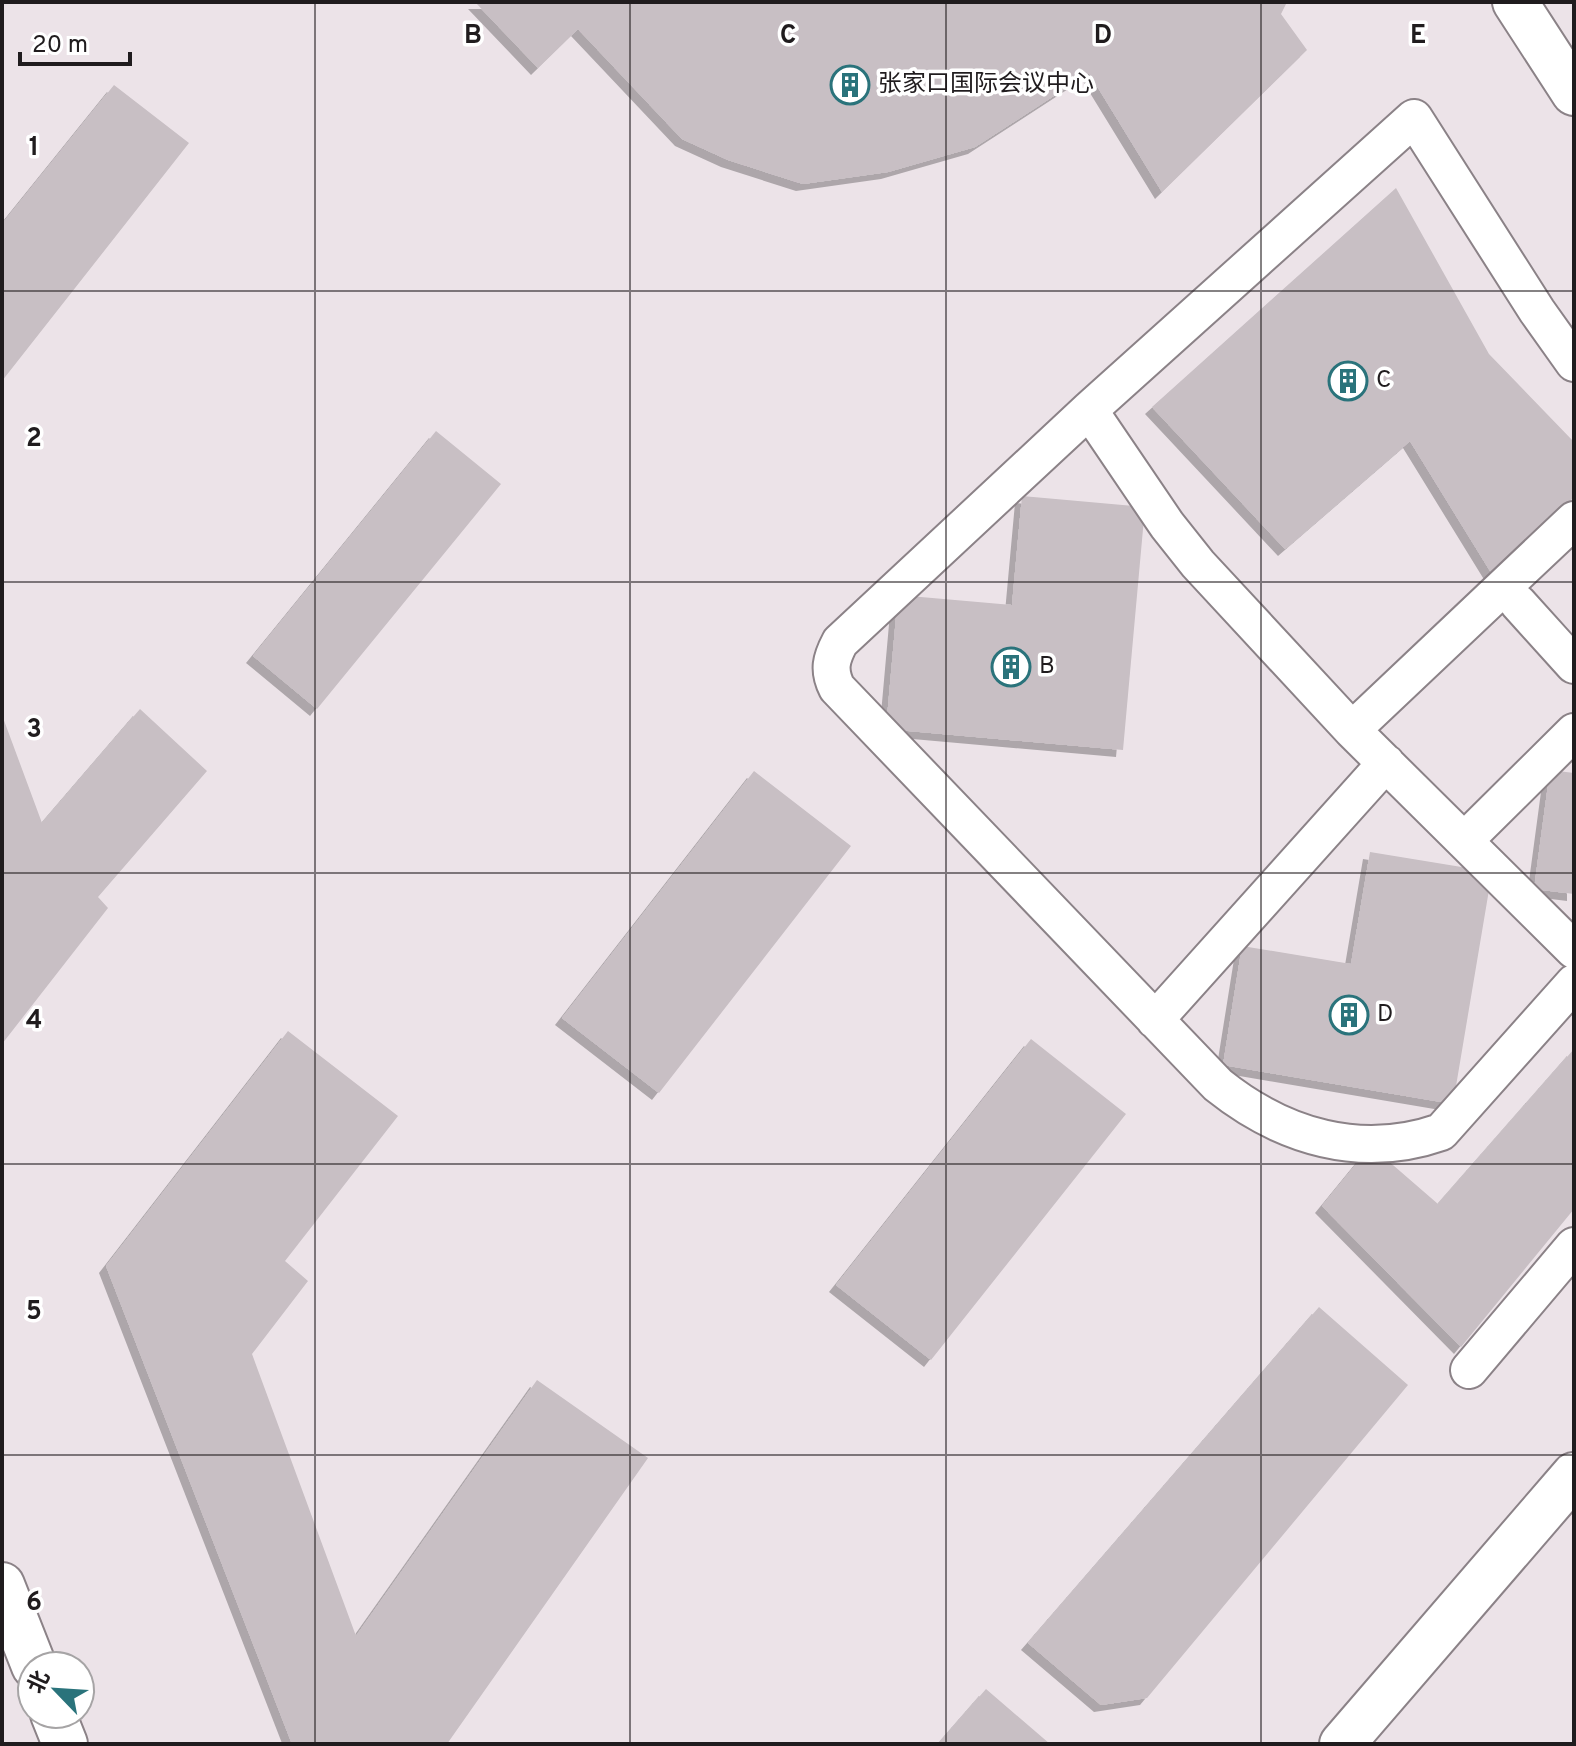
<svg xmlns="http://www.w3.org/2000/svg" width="1576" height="1746" font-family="Overpass,'Noto Sans SC',sans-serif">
<defs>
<filter id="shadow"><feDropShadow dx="-7" dy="7" stdDeviation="0" flood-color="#0004"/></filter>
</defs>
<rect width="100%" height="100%" fill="#ece3e8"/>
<path fill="#c8bfc4" filter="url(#shadow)" d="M475,2H1287L1281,14L1307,50L1162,192L1089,73L975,147L888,172L803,184L728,160L682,139L578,29L538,68Z
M114,85L189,143L2,381V224Z
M1396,188L1489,354L1574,442V497L1495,579L1410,441L1285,549L1152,407Z
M436,431L501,484L317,709L253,656Z
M1022,496L1145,507L1123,750L886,729L898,595L1012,605Z
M140,709L207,771L98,897L108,908L2,1044V715L42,823Z
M1550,770L1574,773V894L1534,889Z
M754,771L851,846L659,1093L562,1018Z
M1370,852L1492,872L1453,1104L1223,1065L1242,946L1351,964Z
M288,1031L398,1116L285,1261L308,1281L252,1354L356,1636L537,1380L648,1458L447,1744H292L106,1266Z
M1031,1039L1126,1114L931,1360L836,1285Z
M1574,1049V1209L1461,1347L1322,1206L1371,1146L1438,1204Z
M1319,1307L1408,1385L1147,1698L1101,1705L1028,1643Z
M986,1689L1050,1744H938Z"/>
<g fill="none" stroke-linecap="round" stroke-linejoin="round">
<defs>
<path id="minor" d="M1089,410L1414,118L1537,311L1574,363
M1518,603L1574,665
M1352,730L1574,520
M1464,841L1574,732
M1574,950L1352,730L1198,564L1167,525L1089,410L840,642C831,659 828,670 837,688L1218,1085C1283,1137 1361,1160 1441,1132L1574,983
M1155,1020L1386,763
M1469,1370L1574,1246"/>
<path id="tertiary" d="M1342,1744L1574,1475"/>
<path id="secondary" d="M2,1585L34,1666
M53,1714L65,1744"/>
<path id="primary" d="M1515,2L1574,93"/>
</defs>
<use href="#minor" stroke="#8b8287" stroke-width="40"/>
<use href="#tertiary" stroke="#8b8287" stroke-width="48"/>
<use href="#secondary" stroke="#8b8287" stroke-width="48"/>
<use href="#primary" stroke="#8b8287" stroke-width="48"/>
<use href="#minor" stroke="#fff" stroke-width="36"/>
<use href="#tertiary" stroke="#fff" stroke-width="44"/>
<use href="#secondary" stroke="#fff" stroke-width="44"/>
<use href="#primary" stroke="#fff" stroke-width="44"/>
</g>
<path fill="none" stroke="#201c1e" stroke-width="2" stroke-opacity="0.55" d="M315,2V1744M630,2V1744M946,2V1744M1261,2V1744M2,291H1574M2,582H1574M2,873H1574M2,1164H1574M2,1455H1574"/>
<defs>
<symbol id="building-ring" viewBox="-11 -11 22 22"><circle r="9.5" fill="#fff" stroke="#2a737b" stroke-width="1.5"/><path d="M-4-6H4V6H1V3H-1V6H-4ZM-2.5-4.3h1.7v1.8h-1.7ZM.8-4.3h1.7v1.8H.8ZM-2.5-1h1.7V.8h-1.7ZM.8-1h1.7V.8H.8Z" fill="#2a737b"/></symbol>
</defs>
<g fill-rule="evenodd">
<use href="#building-ring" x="828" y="63" width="44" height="44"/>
<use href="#building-ring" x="1326" y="359" width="44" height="44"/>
<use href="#building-ring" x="989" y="645" width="44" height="44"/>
<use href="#building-ring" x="1327" y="993" width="44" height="44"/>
</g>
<g text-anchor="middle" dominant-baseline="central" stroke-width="7" stroke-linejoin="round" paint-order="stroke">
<g font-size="24" fill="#201c1e" stroke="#fff" text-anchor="start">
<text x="878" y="85">张家口国际会议中心</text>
<text x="1376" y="381">C</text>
<text x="1039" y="667">B</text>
<text x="1377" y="1015">D</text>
</g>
</g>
<g font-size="26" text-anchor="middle" font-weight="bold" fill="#201c1e" stroke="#fff" stroke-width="7" stroke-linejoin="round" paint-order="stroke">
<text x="473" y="43">B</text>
<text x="788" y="43">C</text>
<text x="1103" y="43">D</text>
<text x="1418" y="43">E</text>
<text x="34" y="155">1</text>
<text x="34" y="446">2</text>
<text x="34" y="737">3</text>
<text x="34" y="1028">4</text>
<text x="34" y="1319">5</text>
<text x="34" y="1610">6</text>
</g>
<rect width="1576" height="1746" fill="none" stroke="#201c1e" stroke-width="8"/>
<g transform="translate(56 1690) rotate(295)"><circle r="38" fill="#ffffff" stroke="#a6a4a5" stroke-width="2"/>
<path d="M0-6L14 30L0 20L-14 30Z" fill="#2a737b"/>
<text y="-12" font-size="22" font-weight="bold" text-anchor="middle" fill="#201c1e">北</text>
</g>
<path d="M20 52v12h110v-12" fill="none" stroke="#201c1e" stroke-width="4"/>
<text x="32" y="52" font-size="24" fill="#201c1e" stroke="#ffffff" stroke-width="6" paint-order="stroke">20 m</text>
</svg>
